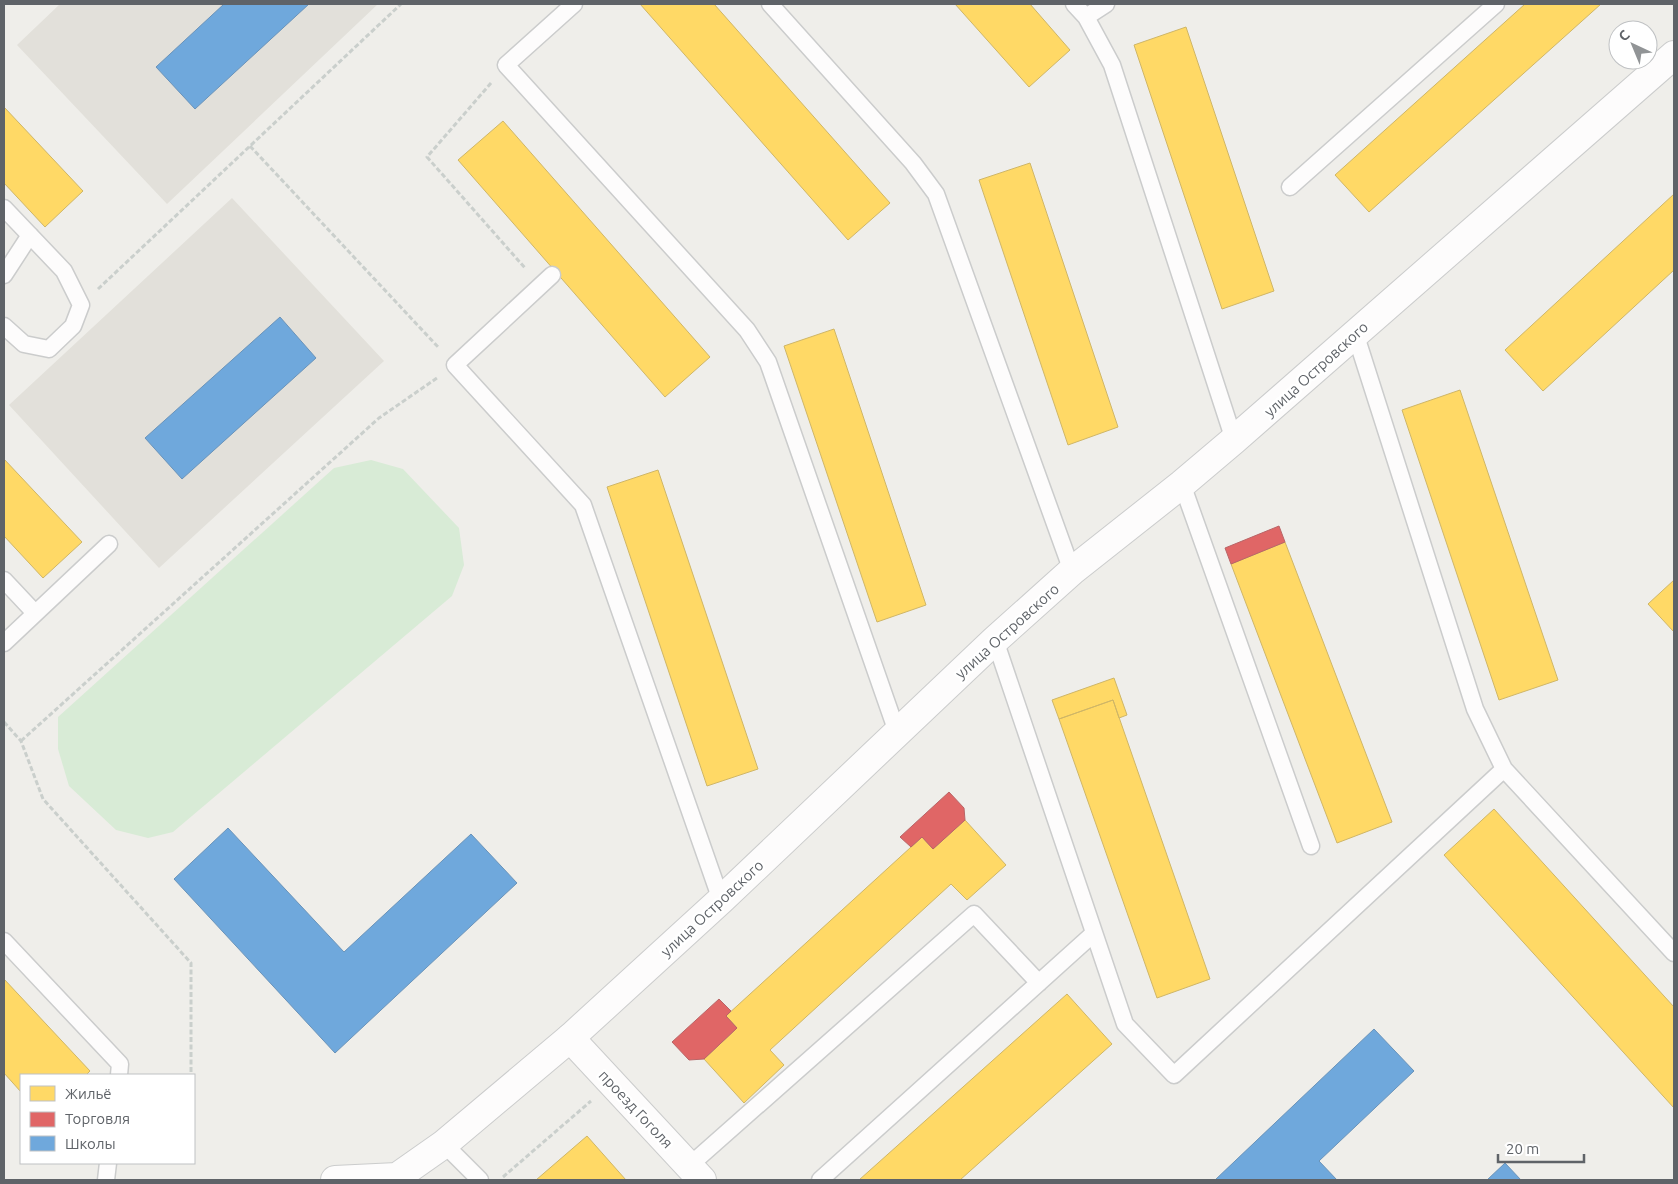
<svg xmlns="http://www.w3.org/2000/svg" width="1678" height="1184" font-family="Ubuntu,sans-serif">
<rect width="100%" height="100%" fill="#efeeea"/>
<path fill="#e2e0da" d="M60,4H378L167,204L17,45Z
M232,198L384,361L159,568L9,405Z"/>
<path fill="#d8ebd6" d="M371,460L403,469L459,528L464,565L452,596L173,832L148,838L116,830L69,786L58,749V717L334,468Z"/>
<path fill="#ffd966" stroke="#cfb667" d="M640,4H714L890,203L848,240Z
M955,4H1030L1070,50L1029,87Z
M1525,4H1601L1369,212L1335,175Z
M1186,27L1274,291L1222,309L1134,45Z
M4,107L83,191L45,227L4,183Z
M503,121L710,357L665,397L458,160Z
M1030,163L1118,427L1068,445L979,180Z
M1674,194V270L1543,391L1505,350Z
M834,329L926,605L877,622L784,346Z
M1460,390L1558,680L1499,700L1402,410Z
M4,459L82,542L43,578L4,536Z
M658,470L758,769L707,786L607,487Z
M1285,542L1392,822L1337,843L1231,564Z
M1674,580V632L1648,604Z
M1114,678L1127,715L1119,718L1113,700L1059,719L1052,700Z
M1113,700L1210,979L1157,998L1059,719Z
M1494,809L1674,1007V1108L1444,855Z
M965,820L1006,865L967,900L951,884L770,1050L784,1065L744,1103L704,1059L737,1028L726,1016L922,837L933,849Z
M4,979L90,1071L86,1075H21V1092L4,1073Z
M1067,994L1112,1044L960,1180H859Z
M587,1136L626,1180H536Z"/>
<path fill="#e06666" stroke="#b96567" d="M1279,526L1285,542L1231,564L1225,548Z
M949,792L964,808L965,820L933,849L922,837L911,847L900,837Z
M719,999L731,1011L726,1016L737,1028L704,1059L689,1060L672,1042Z"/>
<path fill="#6fa8dc" stroke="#6a93b9" d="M224,4H309L195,109L156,67Z
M280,317L316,358L182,479L145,438Z
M228,828L344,952L471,834L517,883L335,1053L174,879Z
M1374,1029L1414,1071L1319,1161L1337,1180H1215Z
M1505,1163L1521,1180H1487Z"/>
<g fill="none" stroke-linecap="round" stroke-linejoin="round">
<defs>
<path id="service" d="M574,4L506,65L747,330L768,362L897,732
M770,4L913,163L936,194L1072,571
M1074,4L1086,17L1112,65L1234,440
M1086,17L1106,4
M1290,187L1496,4
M4,208L64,271L81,305L73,326L49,349L24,344L4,326
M4,275L30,235
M552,275L455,365L583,505L721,900
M1355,333L1475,709L1504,769
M1182,484L1311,846
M4,580L35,613
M995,640L1125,1024L1174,1075L1504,769L1674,953
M4,643L109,544
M4,941L120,1064L119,1075
M444,1144L480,1180
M689,1166L974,914L1039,983
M106,1180L108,1163
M820,1180L1093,934"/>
<path id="minor" d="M570,1038L702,1180"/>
<path id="tertiary" d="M335,1180L397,1177L444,1144L570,1038L721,900L995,640L1072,571L1182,484L1234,440L1674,55"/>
</defs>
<use href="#service" stroke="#cbcccc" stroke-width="19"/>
<use href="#minor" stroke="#cbcccc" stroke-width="30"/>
<use href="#tertiary" stroke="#cbcccc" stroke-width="30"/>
<path stroke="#cacfcc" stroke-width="3" stroke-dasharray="5 2.5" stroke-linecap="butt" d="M491,83L427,157L525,268
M250,146L439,348
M98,289L401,4
M4,722L21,741L43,799L191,963V1075
M21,741L379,418L437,378
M503,1177L591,1101"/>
<use href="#service" stroke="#fdfcfc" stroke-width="16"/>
<use href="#minor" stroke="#fdfcfc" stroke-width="28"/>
<use href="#tertiary" stroke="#fdfcfc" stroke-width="28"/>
</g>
<g text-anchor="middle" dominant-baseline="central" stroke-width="5" stroke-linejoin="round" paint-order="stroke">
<g font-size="15" fill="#5f6368" stroke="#fff">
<text transform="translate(1316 369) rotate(-42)">улица Островского</text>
<text transform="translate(1007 631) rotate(-42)">улица Островского</text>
<text transform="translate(712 908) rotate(-43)">улица Островского</text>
<text transform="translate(636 1109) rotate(47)">проезд Гоголя</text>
</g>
</g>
<rect width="1678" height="1184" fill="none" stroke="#5f6368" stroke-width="10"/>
<rect x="20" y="1074" width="175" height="90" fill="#ffffff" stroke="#bfc1c3"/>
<rect x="30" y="1086" width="25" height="15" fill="#ffd966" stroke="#bfc1c3"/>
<text x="65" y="1099" font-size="15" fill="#5f6368">Жильё</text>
<rect x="30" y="1112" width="25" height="15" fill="#e06666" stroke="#bfc1c3"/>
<text x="65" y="1124" font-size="15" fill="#5f6368">Торговля</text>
<rect x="30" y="1136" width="25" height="15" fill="#6fa8dc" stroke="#bfc1c3"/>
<text x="65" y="1149" font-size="15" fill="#5f6368">Школы</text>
<g transform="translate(1633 45) rotate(316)"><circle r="24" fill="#ffffff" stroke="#bfc1c3"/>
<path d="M0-4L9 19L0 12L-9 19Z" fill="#919496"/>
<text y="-8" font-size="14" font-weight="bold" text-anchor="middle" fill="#5f6368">С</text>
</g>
<path d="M1498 1154v8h86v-8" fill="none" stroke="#5f6368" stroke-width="2.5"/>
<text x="1506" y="1154" font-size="15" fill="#5f6368" stroke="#ffffff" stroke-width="4" paint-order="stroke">20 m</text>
</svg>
